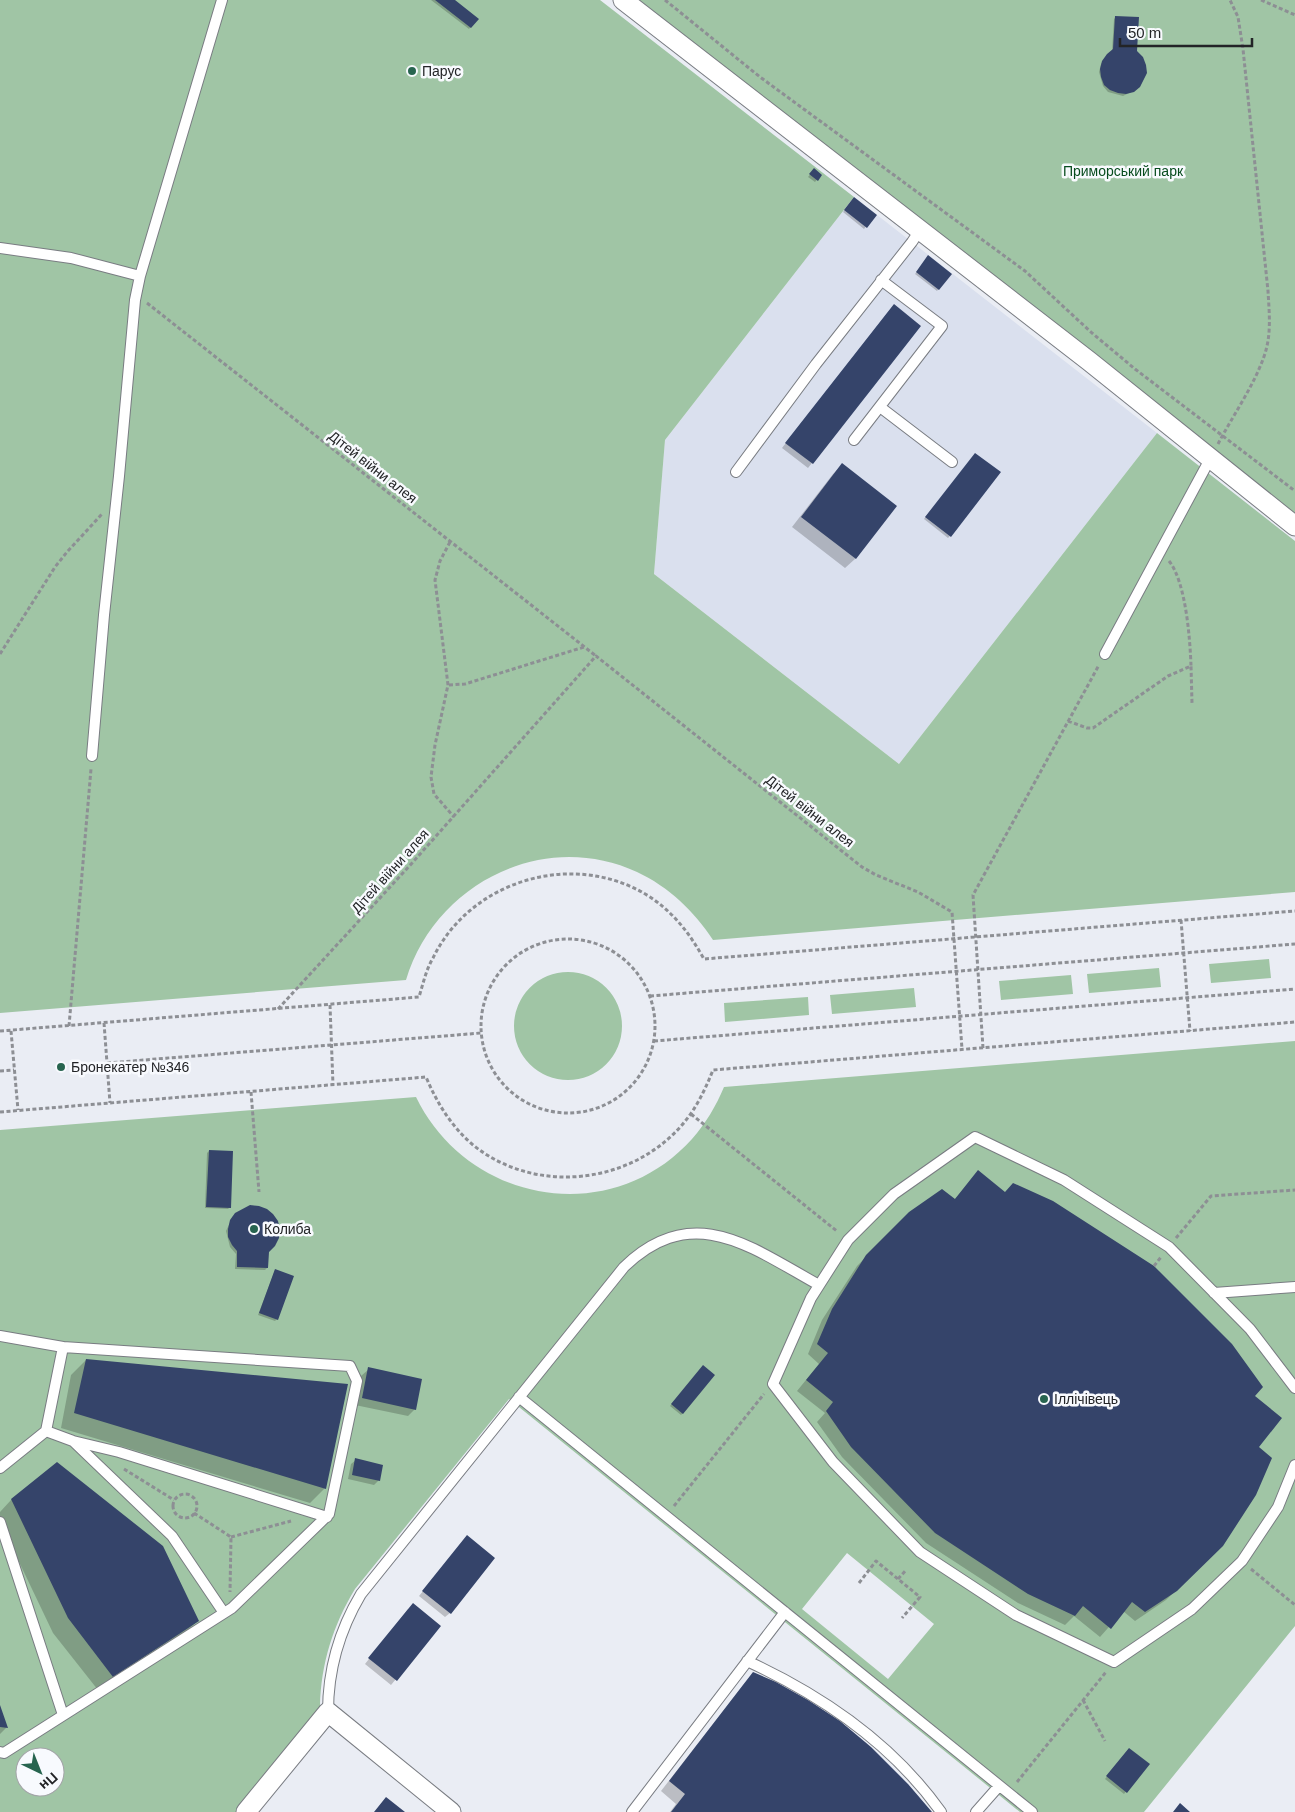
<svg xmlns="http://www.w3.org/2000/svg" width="1295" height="1812" font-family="Arial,sans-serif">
<rect width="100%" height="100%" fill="#eaedf4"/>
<path fill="#dae0ee" d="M854,197L1157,433L899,764L654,574L665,440Z"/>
<path fill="#a0c5a5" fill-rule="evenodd" d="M0,0H600L854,197L665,440L654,574L899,764L1157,433L1295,541V892L713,940C694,911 669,887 637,872C544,829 435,883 406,980L0,1013Z
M626,0H1295V521Z
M1269,959L1271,978L1211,983L1209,964Z
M1159,968L1161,987L1089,993L1087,974Z
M514 1026a54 54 0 1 1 108 0a54 54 0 1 1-108 0Z
M1071,975L1073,994L1001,1000L999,981Z
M914,988L916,1007L832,1014L830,995Z
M808,997L809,1015L725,1022L724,1003Z
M1295,1041V1626L1144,1812H1020L509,1399L355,1589C333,1625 321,1664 320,1706L328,1712L247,1812H0V1130L416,1097C468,1204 611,1229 692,1139C706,1123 716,1106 724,1087ZM847,1553L934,1624L888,1679L802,1609ZM25,1757H55V1787H25Z"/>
<path fill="#0003" d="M431,0H453L477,19L469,29Z
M1116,17L1136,52L1137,89L1123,96L1108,92L1103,86L1099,72L1101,64L1105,58L1112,52L1114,19Z
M814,170L821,175L815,182L808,177Z
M854,199L875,215L864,229L843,212Z
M927,259L950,274L937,291L915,274Z
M889,311L919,326L808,468L782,448Z
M974,456L950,536L948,538L924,519Z
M842,465L896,506L855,559L845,568L792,527L833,474Z
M209,1151L230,1207L228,1209L205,1208L207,1153Z
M978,1172L1253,1396L1257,1447L1222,1545L1166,1600L1135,1621L1123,1611L1100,1637L1074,1616L1065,1625L1018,1603L926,1543L842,1457L817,1422L825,1413L797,1391L819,1364L808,1354L822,1320L857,1266L910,1213L954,1200Z
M233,1216L268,1252L267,1268L265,1270L235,1269L236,1254L230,1247L226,1231Z
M275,1270L277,1319L275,1321L258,1315Z
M86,1360L325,1488L310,1503L61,1428L71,1375Z
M703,1367L683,1413L681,1415L670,1406Z
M369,1369L415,1409L408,1416L355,1405L361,1376Z
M356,1460L379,1480L374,1485L348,1479L351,1464Z
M57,1463L197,1621L183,1635L98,1690L53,1633L0,1522V1512L11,1500Z
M463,1542L450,1613L445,1617L419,1596Z
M408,1609L440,1626L391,1685L365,1664Z
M753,1674L931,1812H670L676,1804L661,1791L744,1684Z
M0,1708L6,1728L0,1734Z
M1129,1749L1148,1764L1124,1794L1105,1779Z"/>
<path fill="#35446a" d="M435,0H455L479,19L471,28Z
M1115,16L1139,17L1137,51L1143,57L1146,65L1147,73L1140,87L1134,92L1126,94L1118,93L1110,90L1104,85L1101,77L1100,69L1102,61L1107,54L1113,49Z
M814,168L822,175L818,181L809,174Z
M854,197L877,215L867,228L844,210Z
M928,255L952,274L939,290L916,272Z
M894,304L921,326L813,464L785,443Z
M975,453L1001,472L951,537L925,517Z
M842,463L897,506L856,559L801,517Z
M209,1150L233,1151L231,1208L206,1207Z
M978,1170L1005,1192L1013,1183L1053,1201L1154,1266L1232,1344L1263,1387L1255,1396L1282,1418L1259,1447L1272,1458L1256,1495L1223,1546L1177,1591L1145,1612L1132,1602L1111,1629L1083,1606L1075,1616L1028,1594L935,1533L851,1447L826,1411L833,1402L806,1380L828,1353L817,1344L832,1309L866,1255L909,1212L942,1189L955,1199Z
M250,1205L259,1206L267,1209L273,1214L278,1221L280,1230L279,1238L275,1246L269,1252L268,1268L237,1267V1251L232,1245L228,1237V1229L230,1220L235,1213Z
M275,1269L294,1276L278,1320L259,1313Z
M86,1359L348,1384L326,1489L74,1413Z
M703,1365L715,1375L683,1414L671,1404Z
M368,1367L422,1379L416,1410L362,1398Z
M355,1458L383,1465L380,1481L352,1475Z
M57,1462L163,1546L199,1621L113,1677L68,1618L11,1499Z
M467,1535L495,1558L451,1614L422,1591Z
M413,1603L441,1626L397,1681L368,1658Z
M753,1672L776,1682L808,1700L840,1721L871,1747L908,1784L932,1812H671L685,1794L669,1781Z
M0,1705L8,1728L0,1727Z
M1129,1748L1150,1764L1127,1793L1106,1776Z
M386,1797L405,1812H374Z
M1180,1803L1190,1812H1173Z"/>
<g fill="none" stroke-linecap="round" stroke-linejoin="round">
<defs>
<path id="service" d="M0,248L71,258L140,276
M880,407L952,462
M854,440L942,326L881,280
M736,472L816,364L912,242L920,230
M1105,654L1210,459
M92,756L104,615L119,476L135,300L140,276L222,0
M1214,1293L1295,1287
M0,1336L63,1347L350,1366L357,1381L329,1514L232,1608L4,1753L0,1752
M1295,1388L1250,1329L1169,1247L1064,1180L975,1137L894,1194L848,1240L811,1298L773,1384L833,1462L920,1552L1016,1615L1114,1662L1192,1609L1242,1561L1278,1507L1295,1465
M519,1397L1032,1812
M46,1431L73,1441L119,1452L327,1517
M74,1442L172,1536L224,1613
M0,1468L46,1431L63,1347
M0,1522L63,1715
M747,1661C823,1696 892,1743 941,1812
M328,1712C328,1669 339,1631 361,1594L624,1267C693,1200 752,1248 819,1285
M632,1812L785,1612
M976,1812L999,1786"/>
<path id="minor" d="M623,0L1089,361L1295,526
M246,1812L328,1712L451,1812"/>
</defs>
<use href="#service" stroke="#797c82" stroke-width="12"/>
<use href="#minor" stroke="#797c82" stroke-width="21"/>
<path stroke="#8d8f94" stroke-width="3" stroke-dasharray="4 2.5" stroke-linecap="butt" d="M665,0L760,77L1025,271L1092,333L1135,369L1295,491
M1261,0L1295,15
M147,303L596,656
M1218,444C1233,415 1260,377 1267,346C1271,328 1269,309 1268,291L1243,49L1238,17L1230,0
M450,542L440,561L435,580L448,685L435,745L431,777L434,794L454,817
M1169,561C1186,582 1190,639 1191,666
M0,654L55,567L67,552L102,514
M449,685L465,684L584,647
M1068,721L1087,728H1093L1168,676L1191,666L1192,703
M1181,920L1190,1031
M481 1026a87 87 0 1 1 174 0a87 87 0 1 1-174 0Z
M650,996L1295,944
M330,1005L333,1085
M278,1009L413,862L596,656L862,867L876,875L918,892L952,912L962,1049
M104,1023L110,1103
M69,1026L91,769
M0,1031L419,997C423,984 426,970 433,958C471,879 576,849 650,897C674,913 690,934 704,959L1295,911
M11,1031L18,1110
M654,1041L1295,989
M983,1048L973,895L1099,665
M107,1063L481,1033
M0,1071L14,1070
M251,1092L259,1192
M0,1112L426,1077C437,1103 451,1126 473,1145C535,1195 630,1185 682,1125C696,1109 705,1090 713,1070L1295,1022
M691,1114L838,1232
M1176,1238L1211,1196L1295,1190
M1154,1266L1161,1257
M124,1469L174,1500
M173 1506a12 12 0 1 1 24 0a12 12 0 1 1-24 0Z
M674,1506L764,1394
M194,1513L231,1537L230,1592
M231,1537L291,1521
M1251,1569L1295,1605
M898,1579L906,1570
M859,1583L876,1561L920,1597L902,1618
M1083,1700L1105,1741
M1017,1782L1106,1672"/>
<use href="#service" stroke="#fff" stroke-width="10"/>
<use href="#minor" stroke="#fff" stroke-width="19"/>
</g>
<g fill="#27644f" stroke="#f8fafe" stroke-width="2">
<circle cx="412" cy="71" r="5"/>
<circle cx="61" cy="1067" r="5"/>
<circle cx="254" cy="1229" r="5"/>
<circle cx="1044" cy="1399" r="5"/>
</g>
<g text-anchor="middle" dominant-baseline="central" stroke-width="5" stroke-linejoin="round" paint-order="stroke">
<g font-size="14" fill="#232427" stroke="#f8fafe" text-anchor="start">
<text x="422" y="71">Парус</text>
<text x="71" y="1067">Бронекатер №346</text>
<text x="264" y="1229">Колиба</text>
<text x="1054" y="1399">Іллічівець</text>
</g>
<g font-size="14" fill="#074c1e" stroke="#f8fafe">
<text x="1123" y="171">Приморський парк</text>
</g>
<g font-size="14" fill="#232427" stroke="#f8fafe">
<text transform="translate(373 467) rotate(38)">Дітей війни алея</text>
<text transform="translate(810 811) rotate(38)">Дітей війни алея</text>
<text transform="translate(390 871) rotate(-48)">Дітей війни алея</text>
</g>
</g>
<g transform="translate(40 1772) rotate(137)"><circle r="24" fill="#f8fafe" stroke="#a3a4a8"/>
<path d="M0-4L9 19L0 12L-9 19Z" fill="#27644f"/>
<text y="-8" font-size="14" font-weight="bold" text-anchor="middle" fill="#232427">Пн</text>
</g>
<path d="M1120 38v8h132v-8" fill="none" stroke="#232427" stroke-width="2.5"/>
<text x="1128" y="38" font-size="15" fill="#232427" stroke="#f8fafe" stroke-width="4" paint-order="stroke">50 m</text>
</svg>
